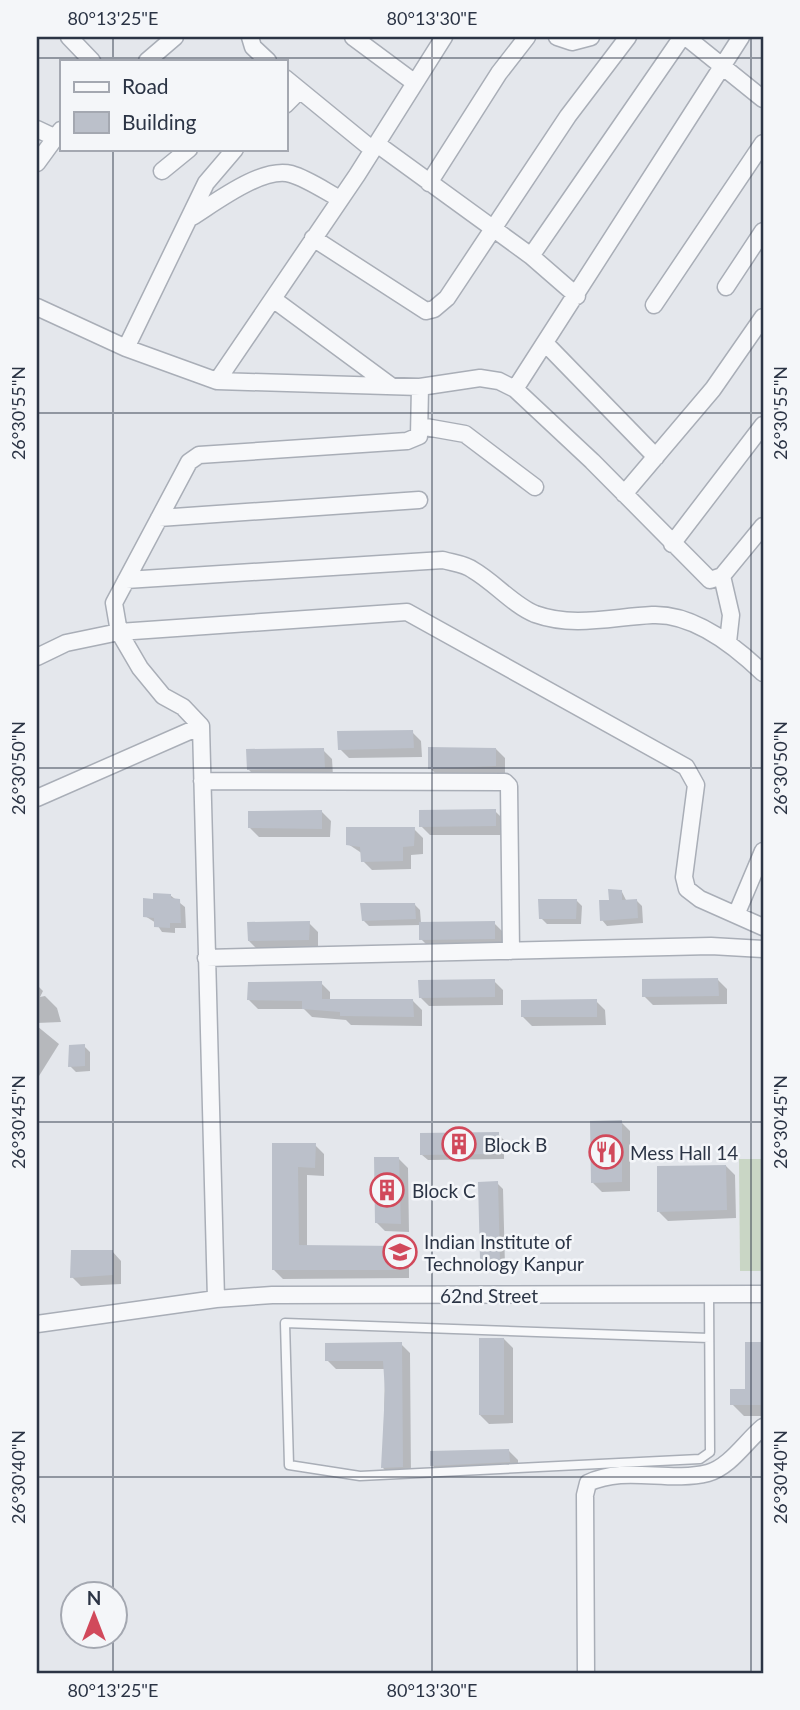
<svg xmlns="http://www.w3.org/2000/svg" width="800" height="1710" font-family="Lato,sans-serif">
<rect width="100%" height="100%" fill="#e4e7ec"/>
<path fill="#c9d6c5" d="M739,1159H763V1271H740Z"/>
<path fill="#0003" d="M412,732L421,741L422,757L349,758L340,749Z
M496,749L505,758V774L439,777L430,768Z
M323,750L332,759L333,776L257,778L248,769Z
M495,811L504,820V835H430L421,826Z
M322,812L331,821L330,837H259L250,828Z
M414,829L423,838V854L411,855V869L372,870L363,861V854L348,844Z
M622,892L627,902L637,901L642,906L643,923L607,926L602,920L611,901Z
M170,895L185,907L186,928H175V933L162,932L156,923L145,916L155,901Z
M576,900L582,906L581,924H547L541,918Z
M415,905L420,910L421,923H494L503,932L504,947L430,948L421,939V925L369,926L363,920Z
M309,923L318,932V948L258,950L249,941Z
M718,980L727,989V1004L653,1005L644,996Z
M494,981L503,990V1005L429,1006L420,997Z
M321,983L330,992V1001H413L422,1010V1026L351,1025L346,1020L312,1017L304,1009H258L249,1000Z
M37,985L43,991L40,997L45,996L57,1008L61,1022L37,1023Z
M596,1001L605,1010L606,1025L532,1026L523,1017Z
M37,1026L59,1044L39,1076L37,1074Z
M84,1046L90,1052V1071L76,1072L70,1066Z
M621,1122L630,1131V1191L602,1192L593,1183Z
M498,1134L504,1140V1159L428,1160L422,1155Z
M274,1145H315L324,1154V1176L307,1175V1247L400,1248L409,1257V1278L283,1279L274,1270Z
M399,1159L408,1168L409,1232L385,1231L376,1222Z
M726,1166L735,1175L736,1218L668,1221L659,1212Z
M497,1183L503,1189L505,1266H487L482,1260Z
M112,1251L121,1261V1284L81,1286L72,1277Z
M504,1339L513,1348V1423L489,1424L480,1415Z
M401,1344L410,1353L411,1476L392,1477L383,1468L385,1369H336L327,1360Z
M747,1344H763V1416H744L732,1404L747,1391Z
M509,1451L518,1460V1470L441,1474L432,1465Z"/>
<path fill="#bbc0ca" d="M413,730L414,748L338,750L337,731Z
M428,747L496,748V766L428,769Z
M324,748L325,768L247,770L246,749Z
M496,809V826L419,827V810Z
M322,810V829L248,828V811Z
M346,827H415L414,846L403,847V861L361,862L360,847L346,845Z
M608,889L622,890V900L637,899L638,918L600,921L599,900H609Z
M153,893L171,894V898L180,899L181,923H170V928L154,927V918L143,917V898L153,899Z
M538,899H577L576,919H539Z
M360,903H415L416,919L362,921Z
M310,921L309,940L248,941L247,922Z
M495,921V939L419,940V922Z
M718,978L719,996L642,997V979Z
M495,979V997L419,998L418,980Z
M322,981V999H413L414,1017L340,1016V1012L302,1009V1001L247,1000L248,982Z
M597,999V1017H521V1000Z
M85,1044V1066L68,1067L69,1045Z
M622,1120V1182L591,1183L590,1121Z
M499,1132V1154L420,1155V1133Z
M272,1143H316L315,1168L298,1167L299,1245L400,1246L401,1270H272Z
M374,1157H399L401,1224L375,1223Z
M726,1165L727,1210L657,1212V1166Z
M498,1181L500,1261L480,1260L478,1182Z
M71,1250H113V1275L70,1278Z
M479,1338H504V1415H479Z
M402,1342L403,1467L381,1468L385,1391L383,1361H325V1343Z
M745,1342H763V1405H730V1389H745Z
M509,1449L510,1462L430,1466V1451Z"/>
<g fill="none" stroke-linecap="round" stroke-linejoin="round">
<defs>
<path id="lane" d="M709,1294L710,1452L700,1459L360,1476L289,1465L285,1323L709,1338"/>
<path id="street" d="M69,37L92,61
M250,37L253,47L268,61
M353,37L415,83
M557,37L572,42L591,37
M686,37L763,99
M147,61L175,37
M285,78L373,150
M285,105L299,91
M37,129L54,137
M377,144L531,256L577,296
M37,163L61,130
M162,171L189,149
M429,183L499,73L527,37
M192,217C216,202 263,166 291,174C308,179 325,191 340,199
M313,238L426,311L434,309L447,298L568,116L628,37
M531,256L682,37
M726,287L763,231
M273,299L391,386
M654,305L763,143
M37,307L126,348L217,381L420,387L419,436L407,441L199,455L189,462L114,603L119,632L140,668L163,696L183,707L201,726L216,1299L37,1324
M546,344L656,457
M126,348L206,183L235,149
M217,381L357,175L444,37
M420,387L480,378L499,381L515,389L592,461L710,580L722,576L763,526
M515,389L741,37
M420,426L465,434L535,487
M624,494L713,389L763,317
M159,518L419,500
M672,544L763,425
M722,576L731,615L728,642
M126,580L443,560C453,563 465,564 473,570C494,582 513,605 535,614C574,628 612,617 652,615C694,613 735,646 763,673
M37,657L66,643L119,632L407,612L686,767L696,785L684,877L687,889L700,899L763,927
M202,781L505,782L509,786L511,951
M37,798L201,726
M736,915L763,851
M206,958L711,946L763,949
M216,1299L272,1295L763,1294
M586,1673L585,1495L588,1483C625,1465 668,1483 708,1473C730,1467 746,1441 763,1427"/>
</defs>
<use href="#lane" stroke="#a9aeb7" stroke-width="11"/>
<use href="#street" stroke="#a9aeb7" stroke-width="19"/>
<use href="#lane" stroke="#f7f8fa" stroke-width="8"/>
<use href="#street" stroke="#f7f8fa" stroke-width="16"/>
</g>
<path fill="none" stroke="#2b3445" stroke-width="2" stroke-opacity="0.45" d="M113,37V61M432,37V1673M751,37V1673M37,58H763M113,149V1594M37,413H763M37,768H763M37,1122H763M37,1477H763M113,1636V1673"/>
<defs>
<symbol id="building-ring" viewBox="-11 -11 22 22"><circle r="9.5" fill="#f4f6f9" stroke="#d1495b" stroke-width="1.5"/><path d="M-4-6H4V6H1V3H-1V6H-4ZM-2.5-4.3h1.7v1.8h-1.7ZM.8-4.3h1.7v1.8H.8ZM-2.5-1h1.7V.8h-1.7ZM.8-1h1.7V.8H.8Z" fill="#d1495b"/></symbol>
<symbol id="restaurant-ring" viewBox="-11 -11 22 22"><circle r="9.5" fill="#f4f6f9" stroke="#d1495b" stroke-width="1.5"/><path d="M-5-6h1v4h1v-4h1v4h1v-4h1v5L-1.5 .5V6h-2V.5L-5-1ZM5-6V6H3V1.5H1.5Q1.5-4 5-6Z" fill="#d1495b"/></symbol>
<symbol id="university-ring" viewBox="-11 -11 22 22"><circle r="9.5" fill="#f4f6f9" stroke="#d1495b" stroke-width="1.5"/><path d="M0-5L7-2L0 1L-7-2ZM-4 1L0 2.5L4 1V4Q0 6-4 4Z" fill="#d1495b"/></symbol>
</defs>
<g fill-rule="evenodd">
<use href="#building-ring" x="440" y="1125" width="38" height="38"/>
<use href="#restaurant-ring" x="587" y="1133" width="38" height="38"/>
<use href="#building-ring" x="368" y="1171" width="38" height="38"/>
<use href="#university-ring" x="381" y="1233" width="38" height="38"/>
</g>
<g text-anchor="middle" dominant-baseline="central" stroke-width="5" stroke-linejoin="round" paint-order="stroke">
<g font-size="19" fill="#2b3445" stroke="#f4f6f9" text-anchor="start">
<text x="484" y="1144">Block B</text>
<text x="630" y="1152">Mess Hall 14</text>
<text x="412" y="1190">Block C</text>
<text x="424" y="1241">Indian Institute of<tspan x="424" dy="22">Technology Kanpur</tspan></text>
</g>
<g font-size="19" fill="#2b3445" stroke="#f4f6f9">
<text x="489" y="1295">62nd Street</text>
</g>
</g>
<rect width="800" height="1710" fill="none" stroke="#f4f6f9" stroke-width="77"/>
<rect x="60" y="60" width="228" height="91" fill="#f4f6f9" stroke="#a4a8b1" stroke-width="2"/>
<rect x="74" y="82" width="35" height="10" fill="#f7f8fa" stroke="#a4a8b1" stroke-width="2"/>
<text x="122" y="94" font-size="21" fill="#2b3445">Road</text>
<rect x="74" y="112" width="35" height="21" fill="#bbc0ca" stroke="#a4a8b1" stroke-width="2"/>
<text x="122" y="130" font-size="21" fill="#2b3445">Building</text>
<g transform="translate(94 1615)"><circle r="33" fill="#f4f6f9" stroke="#a4a8b1" stroke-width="2"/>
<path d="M0-5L12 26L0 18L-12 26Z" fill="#d1495b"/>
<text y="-10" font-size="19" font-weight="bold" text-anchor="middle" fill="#2b3445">N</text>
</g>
<rect x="38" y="38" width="724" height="1634" fill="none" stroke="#2b3445" stroke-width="2.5"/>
<g font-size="18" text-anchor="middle" fill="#2b3445">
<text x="113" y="25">80°13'25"E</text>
<text x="432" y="25">80°13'30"E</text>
<text transform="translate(19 413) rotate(-90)" y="6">26°30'55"N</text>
<text transform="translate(781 413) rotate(-90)" y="6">26°30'55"N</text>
<text transform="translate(19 768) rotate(-90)" y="6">26°30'50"N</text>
<text transform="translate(781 768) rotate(-90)" y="6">26°30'50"N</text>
<text transform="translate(19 1122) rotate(-90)" y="6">26°30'45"N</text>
<text transform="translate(781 1122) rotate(-90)" y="6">26°30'45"N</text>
<text transform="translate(19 1477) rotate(-90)" y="6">26°30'40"N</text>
<text transform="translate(781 1477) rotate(-90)" y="6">26°30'40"N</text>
<text x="113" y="1697">80°13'25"E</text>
<text x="432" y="1697">80°13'30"E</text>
</g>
</svg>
